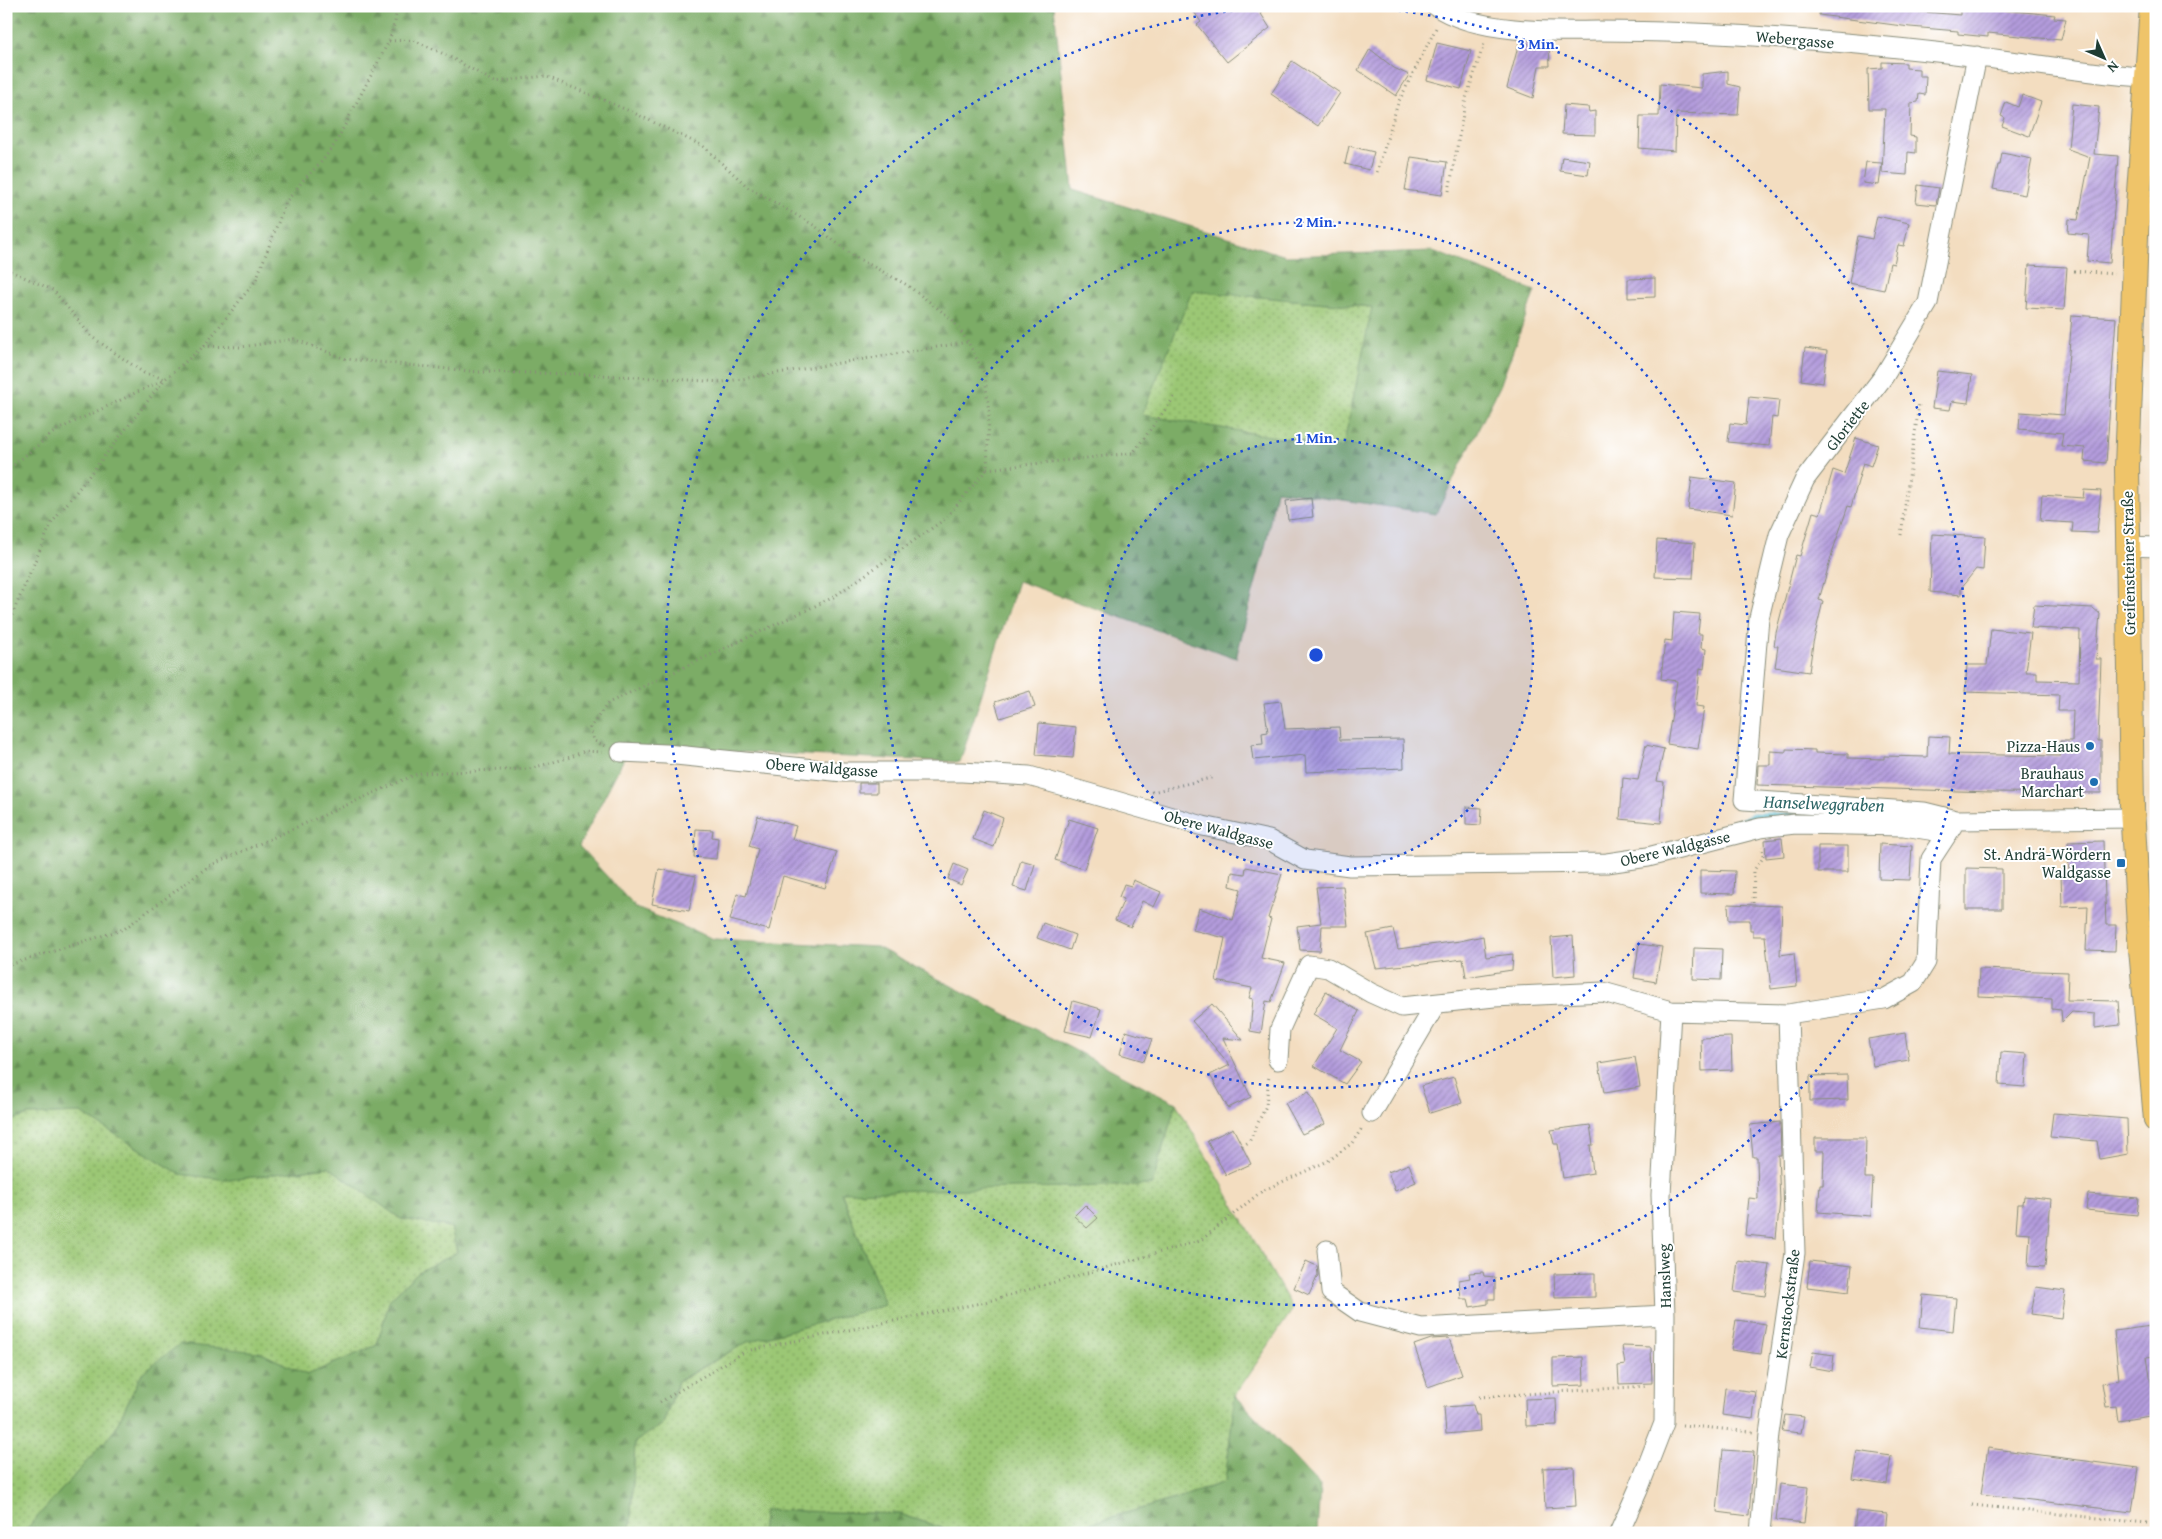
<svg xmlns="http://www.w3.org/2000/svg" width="2162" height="1539" font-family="'Gentium Book Plus',serif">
<defs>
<pattern id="grass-dots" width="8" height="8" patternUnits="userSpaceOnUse" patternTransform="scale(1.25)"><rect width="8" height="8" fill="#9bc774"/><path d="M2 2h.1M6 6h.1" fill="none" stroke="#7ea360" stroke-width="1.8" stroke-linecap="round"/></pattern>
<pattern id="forest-firs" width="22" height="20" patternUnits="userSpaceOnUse" patternTransform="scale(1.25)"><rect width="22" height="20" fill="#7cac66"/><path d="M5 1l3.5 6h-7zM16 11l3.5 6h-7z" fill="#658d55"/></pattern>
<pattern id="building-hatch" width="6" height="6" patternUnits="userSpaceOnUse" patternTransform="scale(1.25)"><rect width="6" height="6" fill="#b49cdd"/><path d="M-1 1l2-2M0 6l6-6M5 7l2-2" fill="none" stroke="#9280b4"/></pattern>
</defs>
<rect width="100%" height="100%" fill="#fff"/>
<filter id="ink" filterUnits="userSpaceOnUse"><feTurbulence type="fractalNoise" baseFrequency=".02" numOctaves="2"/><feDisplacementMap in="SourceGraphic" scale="10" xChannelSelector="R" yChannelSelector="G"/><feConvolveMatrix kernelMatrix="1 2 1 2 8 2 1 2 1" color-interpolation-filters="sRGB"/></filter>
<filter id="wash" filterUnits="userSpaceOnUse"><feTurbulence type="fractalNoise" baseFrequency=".0096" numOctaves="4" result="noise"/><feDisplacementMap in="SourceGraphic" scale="20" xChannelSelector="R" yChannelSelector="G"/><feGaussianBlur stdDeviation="1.12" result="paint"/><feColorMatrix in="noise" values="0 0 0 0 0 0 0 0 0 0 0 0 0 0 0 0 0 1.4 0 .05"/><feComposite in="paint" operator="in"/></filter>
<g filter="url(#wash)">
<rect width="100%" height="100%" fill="#f3ddc0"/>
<path fill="url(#grass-dots)" stroke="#5d8254" d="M1192,291L1373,307L1343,448L1141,415Z
M1176,1103L1293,1309L1235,1395L1225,1482L1175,1499L1056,1533H957L900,1514L764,1510L761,1533H630L635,1442L663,1424L678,1382L747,1342L885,1305L841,1191L1152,1185Z
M81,1113L180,1174L229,1180L329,1167L401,1219L451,1227L457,1253L418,1272L390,1299L377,1345L307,1375L259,1352L142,1373L114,1431L23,1533H6V1123L28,1115Z"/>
<path fill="url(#forest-firs)" stroke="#4e744d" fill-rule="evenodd" d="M6,6H1054L1073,190L1286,256L1433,251L1535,291L1500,386L1436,514L1276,490L1266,543L1236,658L1018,581L960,762L630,747L579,846L636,908L714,939L877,947L1176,1103L1152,1185L841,1192L885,1305L747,1342L678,1381L663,1424L635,1442L630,1533H23L114,1431L142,1373L180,1344L259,1352L307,1375L377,1345L390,1299L418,1272L457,1252L451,1227L401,1219L329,1167L229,1180L180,1174L81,1113L28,1115L6,1123ZM1192,291L1372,307L1343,448L1142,415Z
M1235,1395L1320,1486L1317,1533H1056L1175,1499L1225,1482Z
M764,1510L900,1514L957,1533H761Z"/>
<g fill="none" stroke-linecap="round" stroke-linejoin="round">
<path stroke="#49b2c7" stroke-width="5.5" d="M1727,828L1753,815H1804"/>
</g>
<g id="blocks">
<path fill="url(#building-hatch)" d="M1190,6H1256L1270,28L1227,62L1197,25L1201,22Z
M1820,6H1913L1912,11L1960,15V6L2055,15L2054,18L2066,19L2061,40L1988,33V37L1958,34V31L1910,27L1819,15Z
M1437,43L1471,51L1461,89L1427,80Z
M1519,43L1549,46L1550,66H1539L1533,98L1507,88Z
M1370,49L1394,68L1409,75L1396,96L1358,70Z
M1292,61L1340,93L1318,126L1271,94Z
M1882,62L1906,63V68L1919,69V76H1926L1925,95L1919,94L1918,102L1911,103L1910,136L1916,137V153L1908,152L1907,175L1882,173L1885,109H1869L1868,69L1882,68Z
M1728,71V84L1740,87L1738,115L1676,113L1675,151L1639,148L1640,116H1659L1660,84L1702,88V74Z
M2022,95L2041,102L2029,136L2002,126L2005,118L2001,116L2006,102L2018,107Z
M2072,104L2099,107L2094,154L2118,156L2110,263L2087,261L2089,235L2068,233L2069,219L2078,220L2090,157L2068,149Z
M1564,105L1588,107L1589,112L1595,111V135L1562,134Z
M1349,146L1374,152L1369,170L1345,164Z
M2002,153L2032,159L2025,195L1993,189L1998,165H2000Z
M1411,157L1447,162L1442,195L1405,190Z
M1562,157L1590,161L1588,175L1560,171Z
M1866,162L1882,163L1879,185L1863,183Z
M1918,185L1939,188L1936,205L1916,203Z
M1877,216L1909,223L1904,246L1898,245L1894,264L1890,263L1884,290L1849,283L1858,236L1872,239Z
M2029,265L2067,267L2064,310L2026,308Z
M1655,278V297L1628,298V279Z
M2072,315L2116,318L2106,463L2084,461L2085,448L2061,446L2063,433L2019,429L2020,412L2064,415Z
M1805,348L1827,351L1823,383L1801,380Z
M1937,371L1972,375L1968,403L1952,401L1950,410L1932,408Z
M1749,397L1779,400L1777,418L1772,417L1769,446L1728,442L1730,423L1746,425Z
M1856,438L1878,445L1871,466L1863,463L1851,507L1848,506L1833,550L1819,600L1823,601L1813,643L1809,672L1775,667L1778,646H1774L1776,633L1796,555L1800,556L1813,512L1820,514L1833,470L1844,474Z
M1692,477L1736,483L1732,515L1688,509Z
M2084,490L2101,491L2097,533L2072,532L2073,523L2040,521L2042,495L2083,498Z
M1311,498L1313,517L1288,520L1286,501Z
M1932,534L1985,537L1983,570L1976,569L1961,588V595L1930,592Z
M1657,540L1695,543L1693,578L1655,577Z
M2034,605L2093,608L2100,614L2096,659H2101L2098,741H2101V793L1991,792L1757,785L1758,765H1770V751L1786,752V749L1815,750V753L1848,754V758L1884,759V756L1927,757L1928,736L1950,737L1949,754L2060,756V741H2072L2073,711H2058L2059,695L1965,692L1967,665H1987L1991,629L2031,633L2026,672H2037V680L2079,681L2080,630L2031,628Z
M1674,612L1700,614L1698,634H1702L1701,648L1706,649L1704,669L1700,668L1696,706L1704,707L1698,749L1667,744L1677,681L1661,679L1665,640L1672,641Z
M1030,691L1035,707L1000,718L995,702Z
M1281,701L1285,729L1339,727L1340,740L1403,739L1404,768L1306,772L1305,755L1253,760L1251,745L1263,744L1262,733L1268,732L1264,703Z
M1039,723L1076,727L1073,758L1036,755Z
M1646,745L1664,749L1657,781L1664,782L1661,823L1620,819L1623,778L1638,780Z
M859,783H877V793H859Z
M1466,807L1482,808L1481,825L1466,824Z
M984,810L1003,818L994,847L973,839Z
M758,816L796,826L792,839L837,852L825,888L783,876L769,930L730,920L737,894L746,896L758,849L749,846Z
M1069,819L1098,828L1084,869L1055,860Z
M696,829L713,830L712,837L718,838L716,859L694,857Z
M1782,838L1784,856L1766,858L1765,840Z
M2103,841L2106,925H2116L2115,951L2086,950L2088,906L2062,907L2061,875H2069L2068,842Z
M1880,844L1912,846L1910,880L1879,879Z
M1818,846H1848V872H1818Z
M1021,860L1035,864L1027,891L1013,887Z
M954,864L968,870L961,885L948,879Z
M1246,867L1282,874L1268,918L1271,919L1261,958L1285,963L1271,1002L1266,1001L1261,1033L1250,1031L1253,999L1249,998L1252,988L1216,981L1225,938L1193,930L1199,908L1233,920L1241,889L1230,886L1232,872L1245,874Z
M1966,868L2002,869V909H1966Z
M659,869L696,876L689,911L652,904Z
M1700,870L1735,871L1734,894L1700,893Z
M1133,880L1161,892L1154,907L1142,901L1131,927L1115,920L1124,899L1119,897L1124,884L1131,886Z
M1343,886L1348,926H1322L1320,951L1300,950L1297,926L1321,923L1316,887Z
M1728,904L1782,906L1780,955L1794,953L1797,986L1771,989L1765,936H1753V930H1750V920H1729Z
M1043,923L1075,935L1070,950L1037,938Z
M1393,929L1398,949L1460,941L1483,936L1486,957L1513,954L1512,970L1466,977L1463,959L1416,965V964L1376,968L1367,934Z
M1573,936L1575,975L1553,977L1551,938Z
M1639,944L1662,947L1656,982L1634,978Z
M1694,948L1722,949L1721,980L1693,979Z
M1979,969L2068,972L2067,1000L2118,1001L2120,1025L2095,1028V1014L2072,1012L2062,1022L2061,1010L2052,1009V999L1978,996Z
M1326,992L1359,1011L1340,1050L1361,1062L1345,1084L1314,1066L1337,1028L1313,1014Z
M1073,1001L1101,1009L1092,1037L1065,1031Z
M1212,1004L1243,1040L1223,1038L1251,1097L1228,1108L1210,1075L1230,1065L1192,1021Z
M1126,1031L1152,1039L1144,1061L1120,1054Z
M1905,1033L1909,1060L1873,1066L1868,1039Z
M1731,1037L1732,1070L1702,1071L1701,1038Z
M2001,1052L2027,1054L2025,1087L1999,1085Z
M1635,1057L1640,1087L1604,1093L1599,1063Z
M1847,1075L1848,1100L1810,1101V1076Z
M1454,1077L1462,1103L1430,1113L1421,1086Z
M1309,1092L1325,1124L1302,1134L1285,1103Z
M2053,1113L2127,1119L2128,1154L2100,1159L2097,1141L2050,1137Z
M1780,1122L1781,1155H1778L1780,1201L1776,1238L1745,1235L1749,1198L1758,1199L1757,1157H1753L1750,1125Z
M1590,1125L1593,1145H1590L1593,1173L1563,1178L1558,1144H1554L1551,1130Z
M1233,1128L1251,1164L1226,1175L1207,1141Z
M1815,1138H1866L1865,1178H1873L1871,1216L1818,1212L1820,1185H1823L1824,1151H1815Z
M1409,1164L1416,1182L1395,1191L1388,1172Z
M2088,1194L2139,1198L2137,1215L2086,1210Z
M2024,1196L2051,1199L2045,1267L2028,1266L2030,1233L2016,1232L2018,1204H2023Z
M1085,1205L1098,1218L1087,1228L1074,1216Z
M1306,1261L1317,1266L1318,1275L1309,1295L1294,1288Z
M1738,1261L1770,1265L1765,1296L1734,1292Z
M1810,1261L1852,1266L1849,1292L1807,1287Z
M1483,1272L1484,1276L1495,1277V1299H1488V1304L1470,1307L1468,1299H1461L1459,1280L1470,1278L1469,1273Z
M1595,1273V1297L1555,1298L1554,1274Z
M2036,1287L2065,1291L2061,1318L2031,1314Z
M1923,1295L1956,1298L1953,1331L1920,1327Z
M1736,1320L1766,1324L1761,1354L1731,1350Z
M2151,1326L2155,1356L2147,1357L2156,1415L2118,1421L2116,1406L2106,1407L2102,1383L2119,1380L2114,1331Z
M1449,1338L1462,1375L1428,1387L1414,1345L1431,1339Z
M1622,1346L1651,1347L1652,1383L1619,1384L1618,1366L1625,1365Z
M1813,1352L1834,1355L1832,1371L1810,1367Z
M1583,1357L1584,1385L1553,1386V1358Z
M1725,1388L1756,1392L1753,1419L1722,1415Z
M1556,1398L1557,1425L1526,1426L1525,1399Z
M1473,1405L1476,1415H1479L1480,1431L1446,1434L1444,1407Z
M1785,1415L1804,1417L1801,1433L1782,1431Z
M1988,1448L2139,1468L2132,1512L1981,1494Z
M1723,1450L1754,1452L1749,1516L1717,1512Z
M1857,1451L1891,1456L1887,1484L1852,1479Z
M1574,1467L1576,1506L1545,1508L1543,1468Z
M1780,1484L1808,1487L1804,1523L1776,1520Z
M1856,1511L1887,1514L1885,1533H1854Z"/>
</g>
</g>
<g filter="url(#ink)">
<use href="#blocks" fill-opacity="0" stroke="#898d7a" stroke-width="1"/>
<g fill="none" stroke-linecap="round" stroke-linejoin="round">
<defs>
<path id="minor" d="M1436,6C1474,33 1552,32 1598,31C1725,31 1853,42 1979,57C2038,64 2097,75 2156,78
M2128,546L2156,547
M621,752L666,754L843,772H962L1029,776L1203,826L1269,840L1305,860L1350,866L1607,863L1648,857L1760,828L1795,824L1904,826L1948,833L1956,820L2132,818
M1956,820L1924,812L1744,800L1759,618L1779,535L1805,479L1884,376L1928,303L1977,56
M1278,1060L1280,1029L1309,965L1328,968L1371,993L1402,1007L1494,997L1603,992L1671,1011L1788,1014L1884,999L1913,983L1926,962L1931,859L1948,833
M1372,1113L1436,1004
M1327,1250L1331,1292L1360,1312L1421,1328L1665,1315
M1619,1533L1638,1490L1664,1423L1665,1315L1661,1195L1671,1011
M1760,1533L1769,1434L1795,1253L1788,1014"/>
<path id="major" d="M2152,6L2136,236L2127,467L2132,808L2139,926L2156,1120"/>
</defs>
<use href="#minor" stroke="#898d7a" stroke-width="21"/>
<use href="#major" stroke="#898d7a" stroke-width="26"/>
<path stroke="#898d7a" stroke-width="3" stroke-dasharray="1 4" stroke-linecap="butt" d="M389,41L413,40L446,55L495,82L545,76L632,112L703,146L748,187L815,226L852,255L907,285L952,319L968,342
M1377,172L1398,103L1437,26
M1449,191L1466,98L1485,41
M6,269L53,290L92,337L144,373L165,379
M2074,271L2114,274
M204,346L241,347L294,339L346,359L480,372L585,374L723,382L968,342L985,375L989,414L987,469L945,519L832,598L608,703L590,728L594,741L606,746
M987,469L1133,453L1176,395
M6,471L57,430L165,379
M1901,535L1919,404
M6,629L51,524L165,379L204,346L256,280L286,202L305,178L320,164L335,144L389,41L395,22L397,6
M1152,792L1215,777
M1753,903L1754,870L1763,858L1762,846
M6,966L124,929L209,866L419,773L529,769L571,757L584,751L604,752
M1242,1146L1249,1142L1266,1106L1269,1075
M1479,1397L1646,1386
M660,1402L746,1351L981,1303L1200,1241L1262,1191L1328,1161L1352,1143L1362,1128
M1682,1425L1753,1432
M1972,1505L2156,1524"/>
<use href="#minor" stroke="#fff" stroke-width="19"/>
<use href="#major" stroke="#efc469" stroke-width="24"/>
</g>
</g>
<circle cx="1316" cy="655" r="217" fill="#1d4ed8" fill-opacity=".12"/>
<g fill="none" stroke="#1d4ed8" stroke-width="2.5" stroke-dasharray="2.5 5">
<circle cx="1316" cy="655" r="217"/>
<circle cx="1316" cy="655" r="433"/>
<path d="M1361 7A650 650 0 1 1 1271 7"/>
</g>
<g fill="#1f6fb2" stroke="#fff" stroke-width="2">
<circle cx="2090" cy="746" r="5"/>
<circle cx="2094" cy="782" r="5"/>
<rect x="2116" y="858" width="10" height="10" rx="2.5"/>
</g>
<g text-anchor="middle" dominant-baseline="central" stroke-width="4" stroke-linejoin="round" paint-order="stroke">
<g font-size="16" fill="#1f3d34" stroke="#fff">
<text transform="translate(1795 39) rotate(5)">Webergasse</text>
<text transform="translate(1847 425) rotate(-52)">Gloriette</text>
<text transform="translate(2128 563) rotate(-91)">Greifensteiner Straße</text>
<text transform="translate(822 767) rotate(4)">Obere Waldgasse</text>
<text transform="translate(1219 829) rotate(15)">Obere Waldgasse</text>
<text transform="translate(1675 848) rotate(-13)">Obere Waldgasse</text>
<text transform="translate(1664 1276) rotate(-92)">Hanslweg</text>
<text transform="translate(1787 1304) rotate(-83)">Kernstockstraße</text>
</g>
<g font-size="16" fill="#1f3d34" stroke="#fff" text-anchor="end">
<text x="2080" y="746">Pizza-Haus</text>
<text x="2084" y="773">Brauhaus<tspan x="2084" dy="18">Marchart</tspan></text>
<text x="2111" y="854">St. Andrä-Wördern<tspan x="2111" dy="18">Waldgasse</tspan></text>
</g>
<g font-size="18" font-style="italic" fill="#2e6667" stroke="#fff">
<text transform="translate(1824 803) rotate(2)">Hanselweggraben</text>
</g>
</g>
<circle cx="1316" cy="655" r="8" fill="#1d4ed8" stroke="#fff" stroke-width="2.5"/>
<g font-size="15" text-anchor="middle" font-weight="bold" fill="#1d4ed8" stroke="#fff" stroke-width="4" stroke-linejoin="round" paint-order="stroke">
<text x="1538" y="49">3 Min.</text>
<text x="1316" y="227">2 Min.</text>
<text x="1316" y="443">1 Min.</text>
</g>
<rect width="2162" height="1539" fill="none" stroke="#fff" stroke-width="25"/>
<g transform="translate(2104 58) rotate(135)" stroke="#ffffff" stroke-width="4" paint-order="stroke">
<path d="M0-4L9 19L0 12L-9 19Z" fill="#1f3d34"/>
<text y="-8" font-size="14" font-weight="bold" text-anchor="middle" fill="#1f3d34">N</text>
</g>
</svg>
